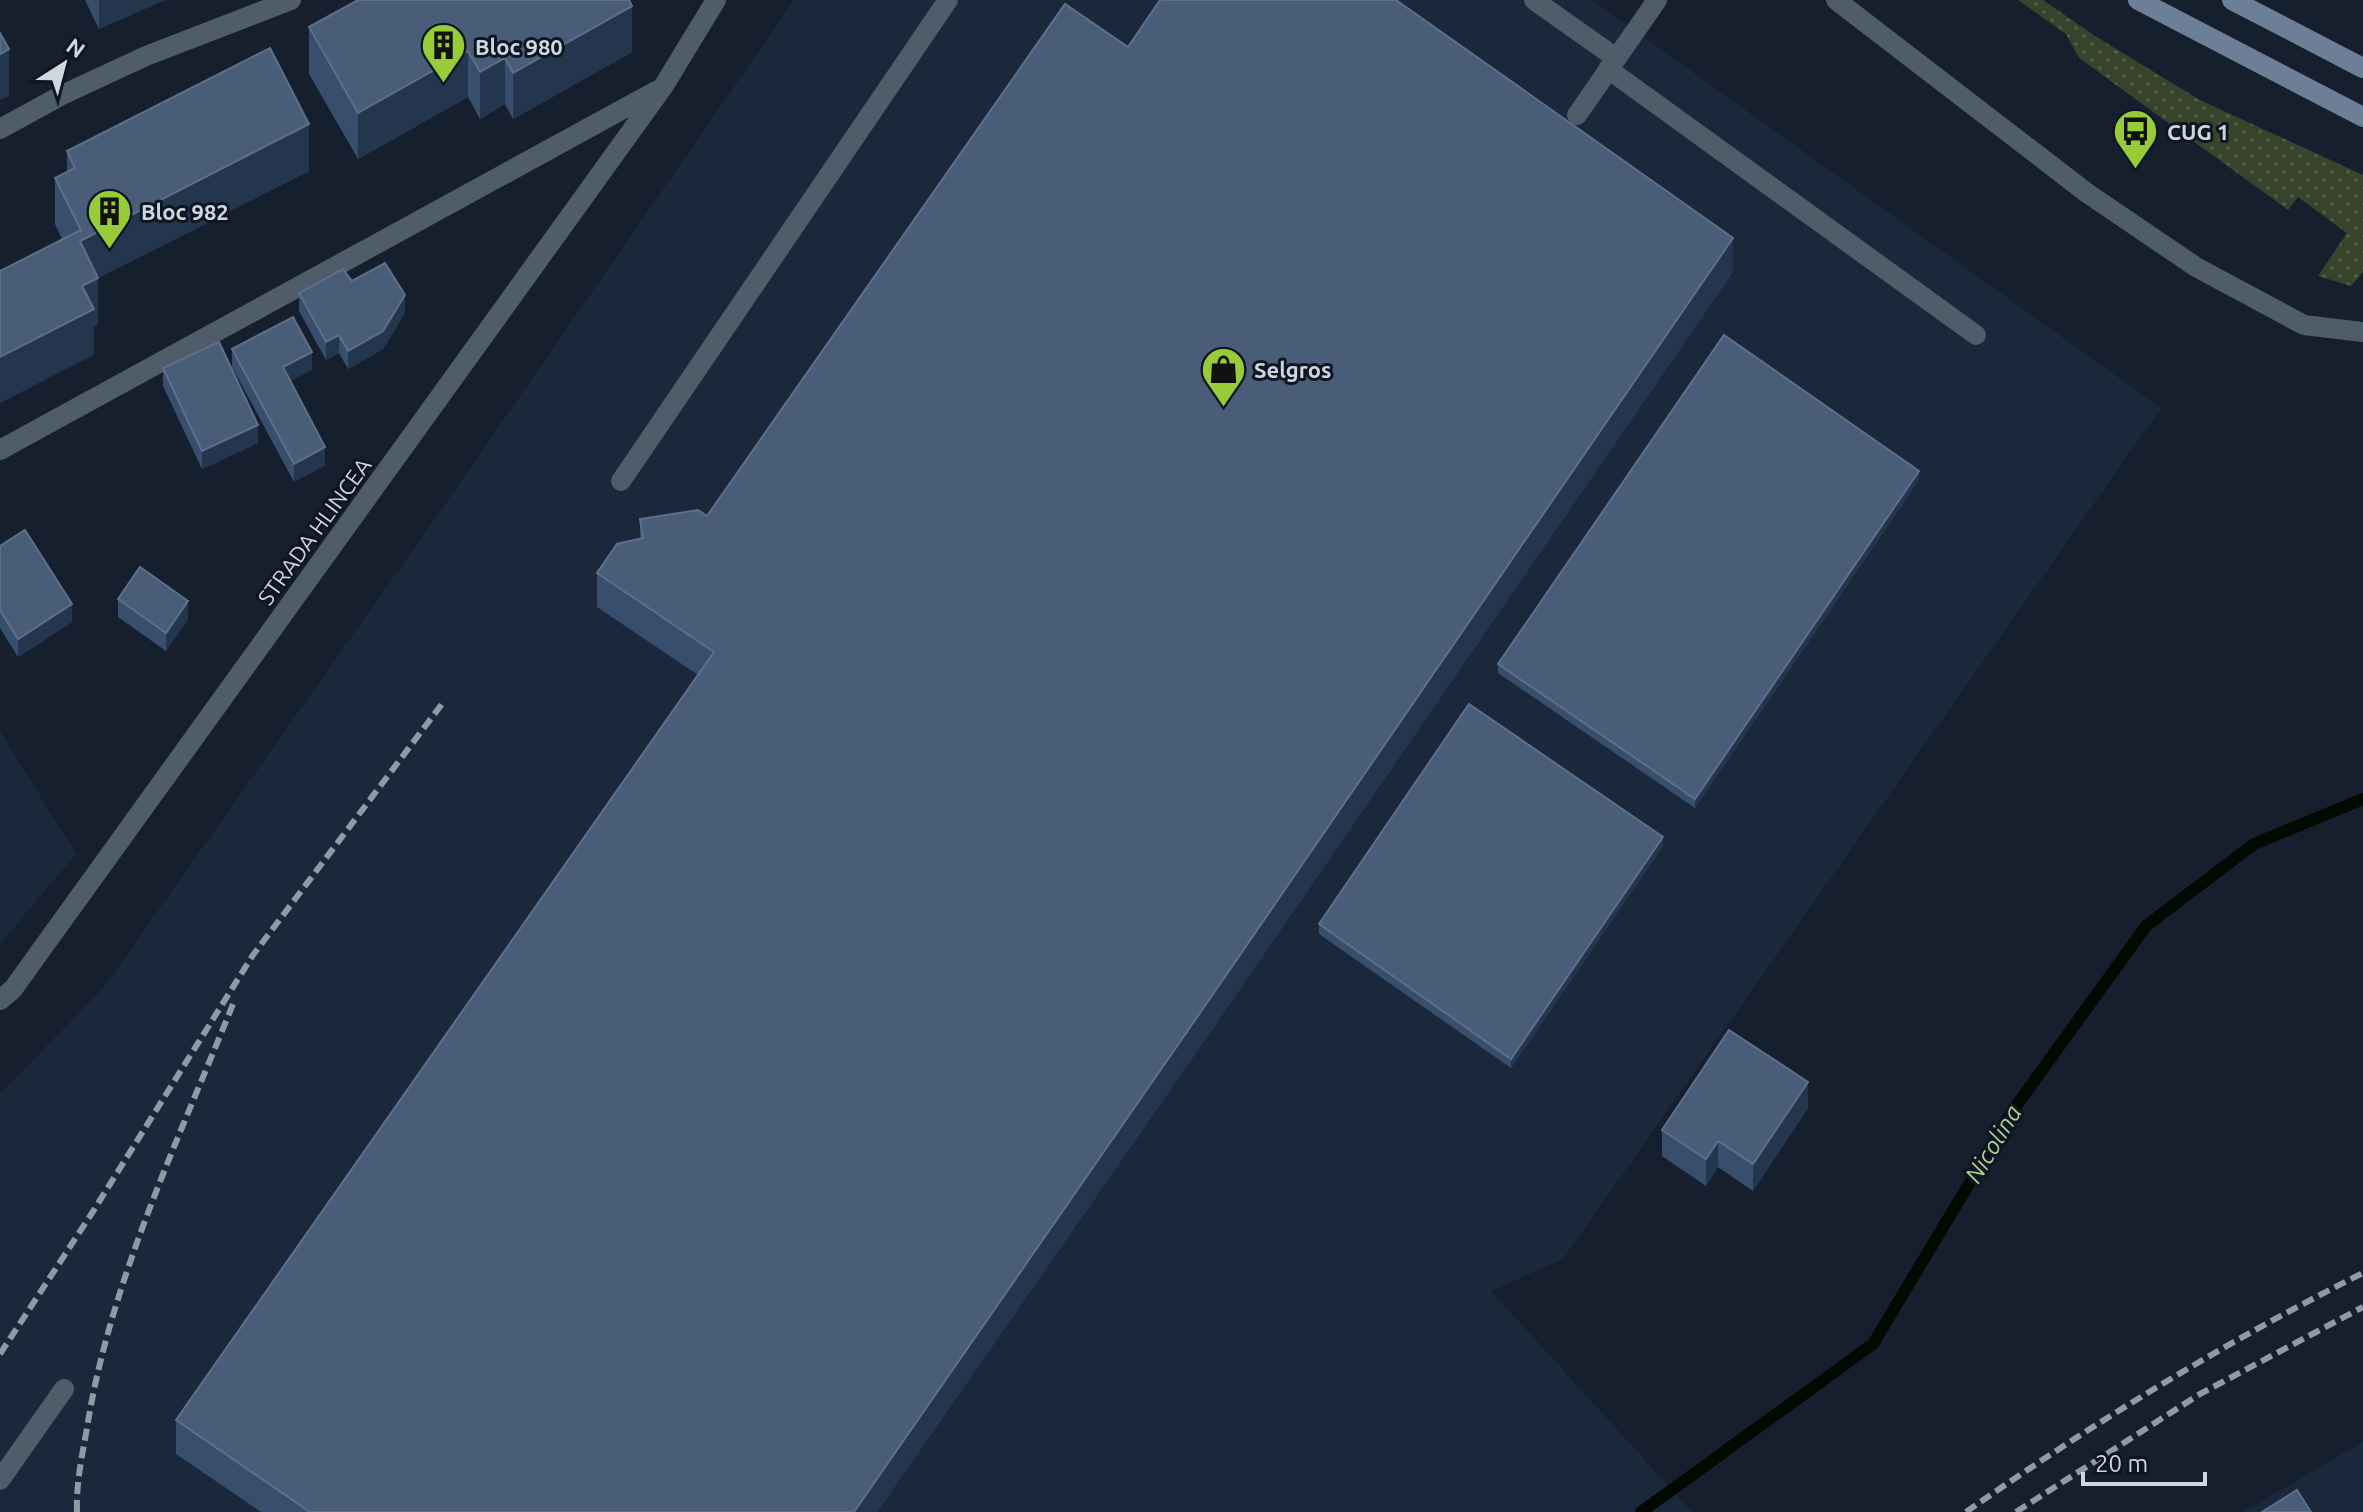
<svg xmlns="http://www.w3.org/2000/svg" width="2363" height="1512" font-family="Ubuntu,sans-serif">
<defs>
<pattern id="green-dots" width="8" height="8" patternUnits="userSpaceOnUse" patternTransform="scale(2)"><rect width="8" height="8" fill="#38432b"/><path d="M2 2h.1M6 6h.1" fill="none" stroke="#545d49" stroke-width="1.8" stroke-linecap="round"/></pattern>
</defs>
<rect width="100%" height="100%" fill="#161f2d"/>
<path fill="#1b273a" d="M794,0H1592L2161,408L1563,1259L1491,1291L1692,1512H0V1093L102,990L446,503Z
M0,731L76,854L0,944Z
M2363,1442V1512H2243Z"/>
<path fill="url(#green-dots)" d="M2018,0H2043L2095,36L2200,100L2363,175V272L2351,286L2318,276L2347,233L2298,197L2288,210L2079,58L2066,34Z"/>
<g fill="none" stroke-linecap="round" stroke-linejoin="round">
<path stroke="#020900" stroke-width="12" d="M1641,1512L1873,1344L2014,1109L2146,926L2254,844L2363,799"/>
<path stroke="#515c6b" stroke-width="20" d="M1534,0L1616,58
M1836,0L2087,193L2196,267L2304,325L2363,332
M1608,69L1976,335
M1577,115L1657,0
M621,481L948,0
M0,1480L64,1389"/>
<path stroke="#515c6b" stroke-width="20" d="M0,129L62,95L146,56L291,0
M0,450L656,91
M0,1000L13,989L663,87L716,0"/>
<path stroke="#6d7e97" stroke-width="20" d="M2138,0L2363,117
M2232,0L2363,68"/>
<path stroke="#9199a4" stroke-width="6" stroke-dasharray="12 6" stroke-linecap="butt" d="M0,1354L92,1213L253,955L442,704
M77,1512C76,1483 82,1456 87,1428C110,1281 180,1137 235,999
M1966,1512C2092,1424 2225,1342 2363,1273
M2016,1512L2200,1394L2363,1307"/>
</g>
<path fill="#384e6d" d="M85,0H165L99,29Z
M309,27L632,52L513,119L505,104L480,119L468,97L358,159L309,74Z
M1128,47L1733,272L1209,1034L877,1512H261L176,1454V1420L698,675L597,607V573L640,538V519L707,516Z
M67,151L309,171L98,278V324L94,326V355L62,239L55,224V178L67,172Z
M352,281L405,313L383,349L348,369L339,353L326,360L299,311V293Z
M232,349L312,370L290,381L325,465L294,482L232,367Z
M163,368L258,443L202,469L163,386Z
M1919,480L1695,808L1498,673V664Z
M0,546L72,622L18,657L0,628Z
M118,599L188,619L166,651L118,617Z
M1663,846L1511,1068L1319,934V924Z
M1808,1108L1753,1191L1718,1167L1706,1186L1662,1156V1130Z"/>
<path fill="#24354e" d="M99,0H165L99,29Z
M632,6V52L513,119V73Z
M9,49V96L0,100V54Z
M468,51V97L358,159V113Z
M505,58V104L480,119V72Z
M309,124V171L98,278V324L94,326V355L0,403V357L80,241Z
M1733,238V272L1209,1034L877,1512H854Z
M405,295V313L383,349L348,369V351Z
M339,335V353L326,360V342Z
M312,352V370L283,385V367Z
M258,425V443L202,469V451Z
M325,447V465L294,482V464Z
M1919,471V480L1695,808V799Z
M188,601V619L166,651V633Z
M72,604V622L18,657V639Z
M1663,837V846L1511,1068V1059Z
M1808,1082V1108L1753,1191V1164Z
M1718,1141V1167L1706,1186V1159Z"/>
<path fill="#495d79" stroke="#5e7089" stroke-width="2" d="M358,0H629L632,6L513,73L505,58L480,72L468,51L358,113L309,27Z
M1160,0H1396L1733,238L1209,1000L854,1512H310L176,1420L714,652L597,573L617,544L643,538L640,519L698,510L707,516L1065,4L1128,47Z
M0,33L9,49L0,54Z
M270,48L309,124L80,241L98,278L82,286L94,309L0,357V271L81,230L55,178L75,168L67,151Z
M385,263L405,295L383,331L348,351L339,335L326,342L299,293L343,269L352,281Z
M293,317L312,352L283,367L325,447L294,464L232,349Z
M1724,335L1919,471L1695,799L1498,664Z
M219,342L258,425L202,451L163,368Z
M25,530L72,604L18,639L0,610V546Z
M140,567L188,601L166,633L118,599Z
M1469,704L1663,837L1511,1059L1319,924Z
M1729,1030L1808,1082L1753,1164L1718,1141L1706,1159L1662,1130Z
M2297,1490L2311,1512H2262Z"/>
<defs>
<symbol id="building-pin" viewBox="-11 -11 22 30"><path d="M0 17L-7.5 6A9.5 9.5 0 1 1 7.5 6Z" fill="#97cc38" stroke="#0d1623"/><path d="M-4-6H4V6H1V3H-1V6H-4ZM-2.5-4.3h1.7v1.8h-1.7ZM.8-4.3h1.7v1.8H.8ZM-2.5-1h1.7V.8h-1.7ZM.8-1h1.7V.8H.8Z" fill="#111"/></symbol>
<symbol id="bus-pin" viewBox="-11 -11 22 30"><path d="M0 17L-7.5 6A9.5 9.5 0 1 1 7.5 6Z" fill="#97cc38" stroke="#0d1623"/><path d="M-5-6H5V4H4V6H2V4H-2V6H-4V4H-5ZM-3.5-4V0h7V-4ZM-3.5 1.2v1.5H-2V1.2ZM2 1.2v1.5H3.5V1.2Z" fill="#111"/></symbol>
<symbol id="shop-pin" viewBox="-11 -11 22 30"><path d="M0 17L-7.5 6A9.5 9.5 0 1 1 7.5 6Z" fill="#97cc38" stroke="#0d1623"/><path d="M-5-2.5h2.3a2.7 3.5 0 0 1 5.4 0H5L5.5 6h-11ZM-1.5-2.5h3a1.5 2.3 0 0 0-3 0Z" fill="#111"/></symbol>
</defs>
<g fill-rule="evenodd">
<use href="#building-pin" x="418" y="20" width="51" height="69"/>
<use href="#bus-pin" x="2110" y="106" width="51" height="69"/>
<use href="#building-pin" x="84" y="186" width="51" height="69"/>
<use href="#shop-pin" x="1198" y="344" width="51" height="69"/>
</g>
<g text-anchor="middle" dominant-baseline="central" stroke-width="6" stroke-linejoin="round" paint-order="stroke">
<g font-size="22" font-weight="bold" fill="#cfd6df" stroke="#0d1623" text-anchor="start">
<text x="475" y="46">Bloc 980</text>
<text x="2167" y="131">CUG 1</text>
<text x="141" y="211">Bloc 982</text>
<text x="1254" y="369">Selgros</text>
</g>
<g font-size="22" fill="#cfd6df" stroke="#0d1623">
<text transform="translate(314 531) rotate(-54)">STRADA HLINCEA</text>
</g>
<g font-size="24" font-style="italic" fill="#b2cf8e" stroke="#0d1623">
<text transform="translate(1993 1144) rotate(-59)">Nicolina</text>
</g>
</g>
<g transform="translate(64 64) rotate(36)" stroke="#0d1623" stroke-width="6" paint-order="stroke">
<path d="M0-6L14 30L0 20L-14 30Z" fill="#cfd6df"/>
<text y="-12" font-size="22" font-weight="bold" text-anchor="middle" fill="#cfd6df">N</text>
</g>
<path d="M2083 1472v12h122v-12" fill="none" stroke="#cfd6df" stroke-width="4"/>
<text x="2095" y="1472" font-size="24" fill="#cfd6df" stroke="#0d1623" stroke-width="6" paint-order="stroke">20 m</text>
</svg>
